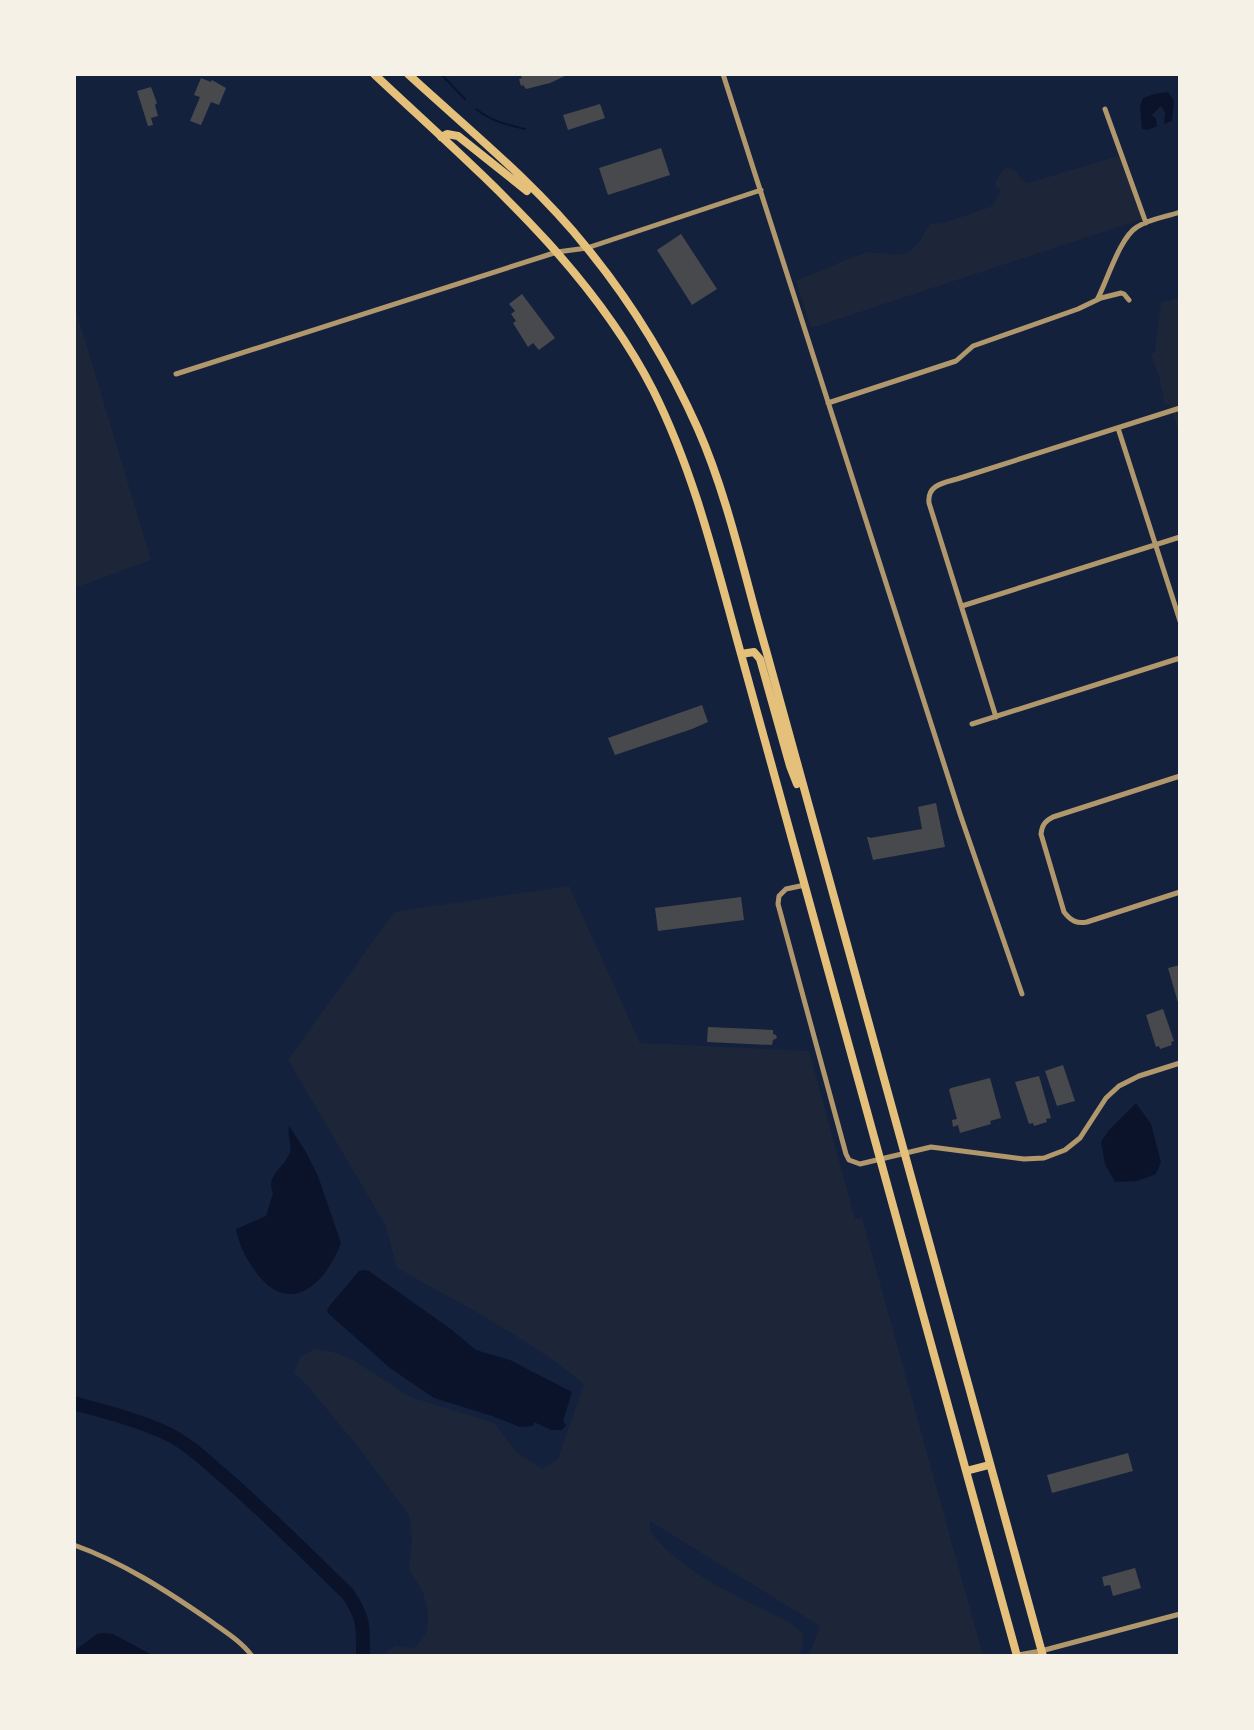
<svg xmlns="http://www.w3.org/2000/svg" width="1254" height="1730" font-family="Arial,sans-serif">
<rect width="100%" height="100%" fill="#14213d"/>
<path fill="#1d2539" d="M1119,156L1142,219L811,328L796,281C818,272 839,262 862,254C870,251 878,253 887,254C914,258 919,241 930,224L944,223L993,206L1001,190L996,187V180L1005,168C1017,167 1018,180 1028,183Z
M1180,298V434L1169,404L1165,405L1159,376L1151,354L1155,352L1161,302Z
M74,304L151,560L74,588Z
M569,886L640,1043L809,1051L855,1219L862,1218L983,1656H809L820,1626L650,1521V1531C684,1576 743,1598 792,1624L803,1633V1644L799,1656H380L395,1646L415,1648L427,1633L428,1613L423,1592L409,1569L412,1540L409,1515L360,1449L306,1384L294,1373L301,1356L316,1349L333,1352L353,1360L410,1397L494,1423L516,1452L542,1469L558,1459L584,1384C527,1337 460,1303 397,1268L386,1226L288,1060L394,912Z"/>
<path fill="#0b132b" d="M1168,92L1174,101L1172,121L1164,124L1165,112L1161,106L1152,115L1156,119L1157,126L1148,130L1142,129L1140,106L1143,98L1154,94Z
M1136,1103L1151,1124L1161,1162L1156,1174L1137,1181L1115,1182L1105,1164L1101,1142L1109,1130Z
M289,1126L306,1152L318,1176L341,1243C324,1287 287,1319 253,1268C244,1255 239,1244 236,1229L266,1216L273,1193C265,1175 285,1168 290,1152C292,1143 287,1135 289,1126Z
M363,1270L369,1271L452,1330L476,1350L510,1360L572,1392L563,1421L566,1425L562,1430H551L534,1422L533,1426L520,1427L492,1416L434,1398L390,1368L329,1314L327,1311L330,1305L359,1271Z
M103,1633L113,1634L154,1656H74V1651L97,1634Z"/>
<g fill="none" stroke-linecap="round" stroke-linejoin="round">
<path stroke="#0b132b" stroke-width="2" d="M441,74L465,99
M476,109C493,122 505,124 525,129"/>
<path stroke="#0b132b" stroke-width="14" d="M74,1403C105,1412 139,1420 168,1434C190,1445 208,1463 227,1479C269,1516 308,1555 348,1594C365,1620 363,1626 363,1656"/>
</g>
<path fill="#48494c" d="M520,74H567V75L550,83L526,89L523,85L521,86L519,79L522,78Z
M201,78L211,82L212,80L226,88L219,105L211,102L201,125L190,121L200,97L194,95Z
M151,87L157,103L155,105L158,116L151,118L153,125L148,126L137,91Z
M600,104L605,118L568,130L563,115Z
M661,148L670,175L608,195L599,168Z
M681,234L717,289L692,305L657,250Z
M522,294L555,338L539,350L533,343L528,347L513,323L516,321L511,314L515,311L509,304Z
M702,705L708,722L692,729L615,755L608,738Z
M936,803L945,847L873,860L867,837H870V838L922,829L918,807Z
M741,897L744,920L658,931L655,908Z
M1180,965V1005L1179,1006L1168,968Z
M1163,1009L1174,1041L1171,1042L1172,1045L1160,1049L1159,1046L1156,1047L1146,1015Z
M708,1027L773,1030V1034L776,1035L777,1038L773,1040L772,1045L707,1042Z
M1063,1065L1075,1101L1057,1106L1045,1071Z
M1039,1076L1051,1118L1046,1119L1047,1122L1034,1126L1033,1123L1029,1124L1015,1082Z
M990,1078L1001,1118L990,1121L991,1124L960,1133L958,1125L953,1127L952,1120L957,1119L949,1090L951,1088Z
M1128,1453L1133,1471L1052,1493L1047,1475Z
M1135,1568L1141,1588L1113,1596L1110,1585L1104,1586L1102,1577Z"/>
<g fill="none" stroke-linecap="round" stroke-linejoin="round">
<path stroke="#b1986c" stroke-width="5" d="M723,74L960,814L1022,994
M1105,109L1146,223
M1097,300C1107,281 1120,237 1137,227C1149,219 1166,217 1180,212
M176,374L557,252L587,248L761,190
M828,403L956,361L973,346L1078,309L1101,298L1121,293L1124,294L1129,300
M1118,428L1180,621
M962,606L1180,537
M996,717L929,503C927,485 943,483 957,479L1180,408
M972,724L1180,658
M1180,776L1053,817C1045,821 1042,825 1041,834L1064,912C1071,921 1077,924 1087,922L1180,892
M805,885L786,889L779,896L778,904L846,1154L849,1160L860,1164L931,1147L1024,1159L1044,1158L1065,1150L1080,1138L1106,1098L1119,1086L1139,1076L1180,1063
M74,1545C122,1562 167,1591 209,1620C224,1631 241,1641 252,1656
M1018,1655L1041,1651L1180,1614"/>
<path stroke="#e5c07b" stroke-width="8" d="M374,74C476,170 588,263 653,390C695,474 716,564 741,654L1017,1656
M408,74C469,130 535,183 587,248C632,303 669,364 698,429C728,497 745,578 766,650L1043,1656
M441,137L447,134L458,136L527,191
M741,654L754,652L760,659L790,766L797,784
M966,1471L989,1465"/>
</g>
<rect width="1254" height="1730" fill="none" stroke="#f6f1e7" stroke-width="152"/>
</svg>
